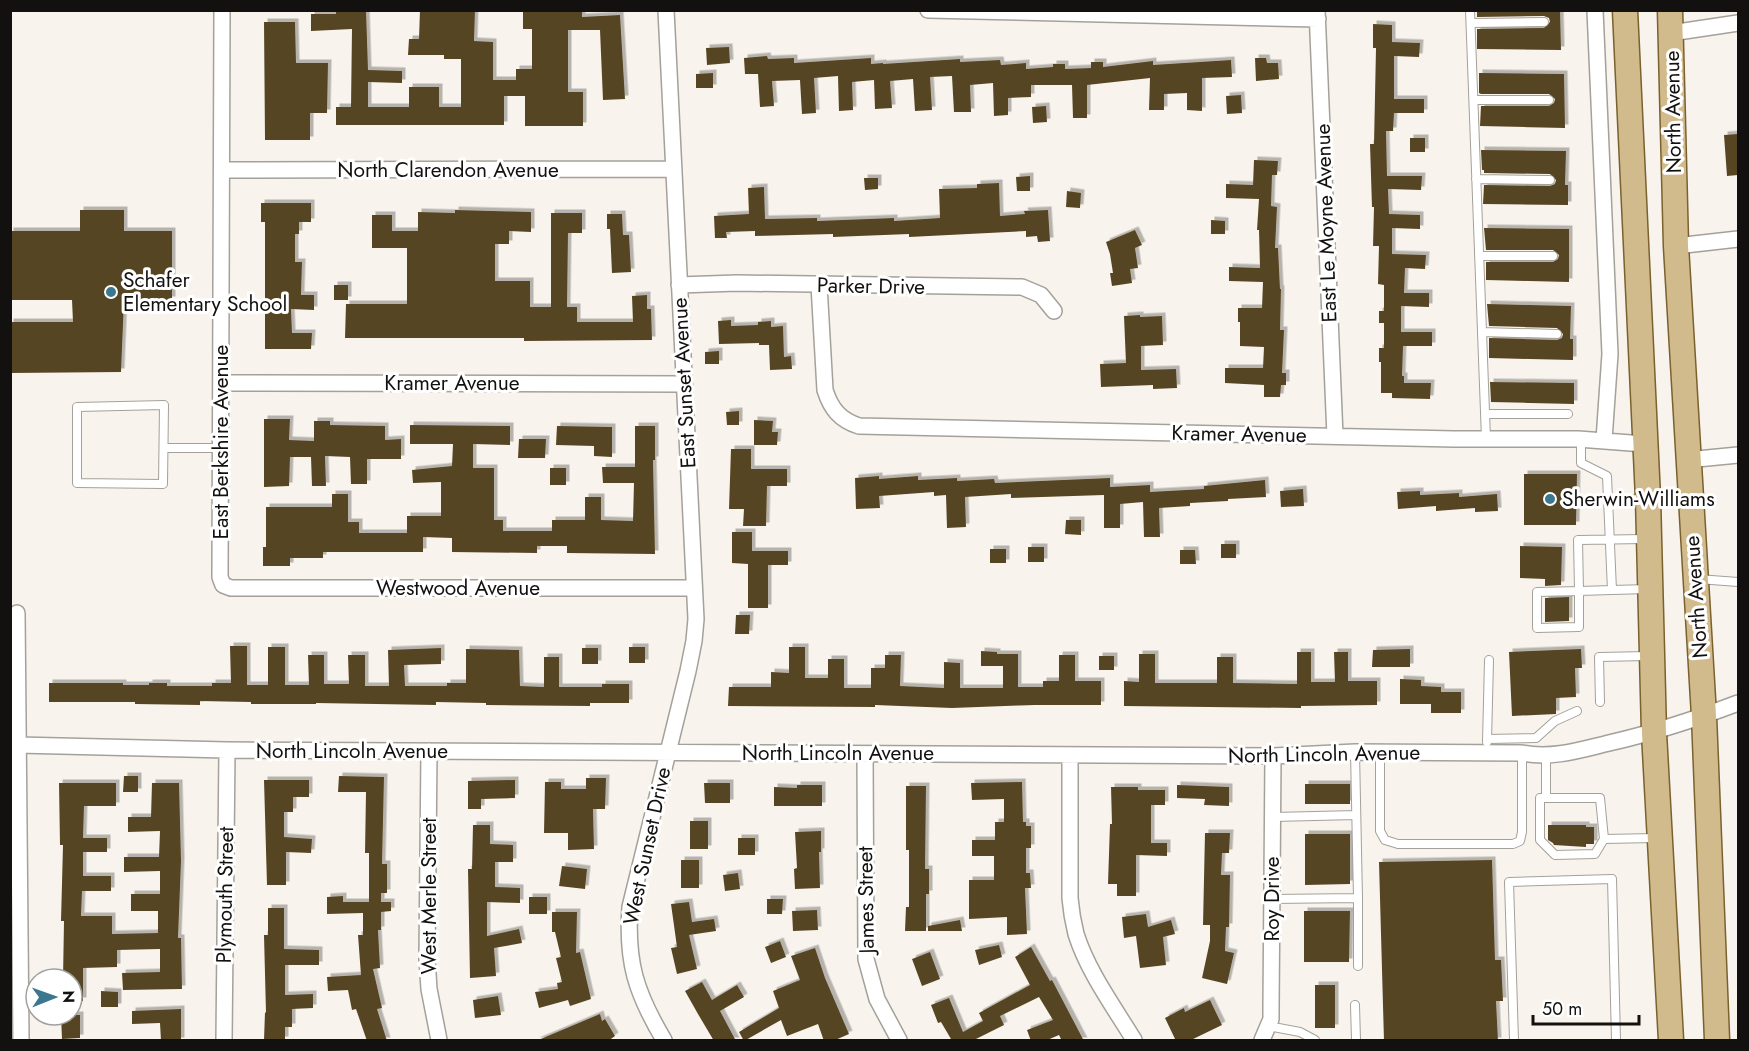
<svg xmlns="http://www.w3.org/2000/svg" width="1749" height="1051" font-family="Jost,sans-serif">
<defs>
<filter id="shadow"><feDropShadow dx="3.5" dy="-3.5" stdDeviation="0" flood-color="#0004"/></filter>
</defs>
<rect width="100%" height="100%" fill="#f8f4ed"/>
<path fill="#574523" filter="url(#shadow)" d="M336,10H366L368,70L402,71V83L368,82V107H409V87H439V107H461V59H444V55H408L409,39H419L420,10H475L474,41L493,42V80H516V69H532V29H523V10H582V17L620,15L625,99L603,100L600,30H568V92H583V126H525V96H504V125H336V107H351L352,29L311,31V14H336Z
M1477,10H1560L1561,50L1477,49V29L1544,28L1550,22L1549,18L1544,16L1477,17Z
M264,22H295L296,63H328L327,113H310V140H265Z
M1373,24L1392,25V42L1420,43L1419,57L1394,56V99H1424V113H1394L1393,131H1386L1387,176H1422L1421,190L1388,189L1389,214L1420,215V229L1392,228V254L1426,255L1425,269L1405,268L1404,293H1429V307L1401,306V332H1432V346H1403L1402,376H1404V383H1431L1430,399L1392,398V393H1381V362H1379V348H1384V323H1379V311H1384V285L1378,284L1379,246H1373L1374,207H1372L1370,144H1374L1376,48H1373Z
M729,47L730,63L707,65L706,48Z
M767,56L768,59L794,58V63L871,58V64L883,63V64L960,59V62L1000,60L1001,65L1026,63V69L1053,67V64H1065V69L1091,68V62H1103V67L1153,61V65L1231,60L1232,77L1202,78V111L1187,110V93L1164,94V110H1149L1150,78L1087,85V118H1073L1072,85H1031V97L1008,98V115L994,116L993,83L970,85L971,112H954L952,76L930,77L932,110L915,111L913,79L890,81L892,108L875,109L874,80L852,82L853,110L839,111L838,76L814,78L816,113L802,114L800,80L772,81L774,106L760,107L758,74H745L744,58Z
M1255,58H1266L1267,63H1278L1279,79L1256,81Z
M713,73V88H696V74Z
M1479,73L1564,74L1565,128L1480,126L1481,106H1549L1554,103L1555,99L1549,94H1481L1479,93Z
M1241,95L1242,113L1227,114L1226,96Z
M1046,106L1047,122L1033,123L1032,107Z
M1738,134V175L1727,176L1724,135Z
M1410,138H1425V152H1410Z
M1481,150L1566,151L1565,185H1568V205L1483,204L1484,185L1550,186L1555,184L1556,180L1550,174L1484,173V170H1482Z
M1254,160L1278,161L1277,175H1272L1271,206L1277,207L1275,248H1278L1280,289H1281L1280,330H1284L1282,373H1286V385H1281L1280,397H1264V385L1225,383V368H1263L1264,347L1240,346V322H1238V308H1262L1263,282L1229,281V267L1260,268L1259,230H1257L1259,199L1226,198V184L1253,185Z
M1030,176V191H1017L1016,177Z
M864,178H878V189L865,190Z
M999,183L1000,216L1025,214L1024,211L1048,210L1050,241L1038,242L1037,236L1026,237V231L909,237V234L833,237V234L755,236V231L726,232L727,238H715L714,216L749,214L748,188L764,187L765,219L817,218V221L894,218V221L940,218L939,189L977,188V184Z
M1067,191L1081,193L1080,208L1066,207Z
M261,203H311V222H299V234H295V262H302L301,295H314V310L291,309L292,333H312L311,349H265V222H261Z
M80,210H124V231H172V300H124L121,372L10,373V322H73L72,300H10V231H80Z
M455,210L531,212V232L509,231V244H495V281H530V307H551V213H582V233H568L567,307H577V322H633L632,296L647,295V309H651L652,340L524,341V338H345L346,304H407V248H372V215H392V231H418V212L455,213Z
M607,214H622L623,235H629L631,272L612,273L610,229H607Z
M1211,220L1225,221V234H1211Z
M1484,228L1569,229V282L1486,280V262H1553L1558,259L1559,255L1553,250H1486Z
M1135,230L1142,245L1135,248L1138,268L1130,269L1132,283L1112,286L1110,273H1113L1110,254L1106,242Z
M334,285H348V300H334Z
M1487,304L1571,306L1570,339H1573V360L1489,358V338L1557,340L1562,338L1563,334L1557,328L1489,326Z
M1140,315V317L1162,316L1163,345L1141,346V370L1176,369L1177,388L1153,389V385L1101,387L1100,364L1126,363L1124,316Z
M731,320V326L758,325V322L771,321V327L783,326L784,357L791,356L792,369L770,370L769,345H759V343L719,344L718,321Z
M719,351V364H705V352Z
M1490,382L1574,383V404L1491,402Z
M739,411V425H727L726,412Z
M264,419H290L289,440L314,441V421H330V425L385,426V440L401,439V459H367V484H351L350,457L325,456L326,486H312L311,457H290L289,486L264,487Z
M754,420L773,421L772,432H778L777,445H754Z
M410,425L510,426V445L473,444V468H494V520H503V531H552V520H585V497H601V520L633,521L634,483H603L602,467H635V426H655V460H653L655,554L567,553V546H537V553L452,552V538L423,537V552H323V558H290V566H263V547H266V507H332V494H348V522H359V533H407V516H441V482L413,483L412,470L452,466L453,444H410Z
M557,426L612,427V457L594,456V446L556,445Z
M519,439H546L545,458H518Z
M731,449H751V469H787V486H767L766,526H743L744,509H729Z
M550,468H566V485H550Z
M1524,474H1577L1576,525H1524Z
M879,476V479L918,476V480L957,478V481L994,479L995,483L1110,478V487L1150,485V492L1204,489V486L1265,480L1266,497L1228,499V501L1190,503V506L1159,508L1160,537H1144L1143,502L1120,504V528H1104V495L1011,498V494L965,497L966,527L947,528L946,495L934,496V492L879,496L880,508L856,509L855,478Z
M1303,489L1304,506L1281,507L1280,491Z
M1420,491V495L1459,493V497L1497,494L1498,511L1475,512V508L1436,511V506L1398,509L1397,492Z
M1066,520H1081V535L1065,534Z
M732,532H752V551H788V565H768V608H748V564L732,563Z
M1221,544H1236V558H1221Z
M1520,546L1562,547L1561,585L1545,586V579L1520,578Z
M1028,547H1044V562H1028Z
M990,549H1006V563H990Z
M1180,550H1195L1196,564H1180Z
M1569,597V621L1545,622V598Z
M736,615H750L749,634H735Z
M230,646H247V685H268V647H285V685H309L308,655H324V684H349L348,655H365V686H389L388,650L441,648V664L404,665L405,686H447V683H466V649L519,650L520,686L544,687V657H559V687H602V684H629V703H590V706L486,705V703L436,702V705L316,703V704H251V702L200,701V705L135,704V702H49V683H123V685H149V683H167V686H212V683H231Z
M629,647H645V663H629Z
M789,647H805V678H828V659H844V688H871V668H885V655H901L900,686L944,688V662L960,663V688H1003V666H981V651L997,652V654H1018V687H1043V681H1059V655H1075V681H1101V705H1035L952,708L875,705V707L728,706L729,687H771V672L789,673Z
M582,648H598V664H582Z
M1410,649V667H1372L1373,650Z
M1581,649L1582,668H1575L1576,697L1556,698V714L1512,716L1509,652Z
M1297,652H1311V682H1335L1334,652H1348V681H1377V705L1301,706V708L1124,706V681L1139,682V654H1155V683H1217V657H1233V683L1297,684Z
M1099,656H1114V670H1099Z
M1400,679L1421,680V686L1441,687V692H1461V713H1431V704H1400Z
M124,776H138V792H123Z
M339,776L384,777L382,864H387V893H381V902H391V911L381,912V930H378L380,968L373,969L382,1008L377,1009L387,1041H367L356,1009L352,1010L348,990L328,991L327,977L361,975L358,935H363V913L327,914V897L343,896V902H369V853H365L366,792H338Z
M586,778H606L605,809H593L594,849L568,850V833H544L545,782H561V789H586Z
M264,780H309V797H293V812H284V837L312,839L311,853L286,852V885H267Z
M515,780V798L481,799V809H468V781Z
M1022,782L1023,822H1026V826H1031V848H1026V873H1030L1031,888H1025L1027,934L1007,935V917L969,919V880H994V856H972V840H995V822H1004V799L972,800L971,783Z
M59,783H116V806H84L83,838H107V852H83V876H111V891H82L81,916H112V934L158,933V911H131V894H160V871L124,872V857H159L160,831L128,832V817H151L152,783H179L181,861L178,938H181L182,989L123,990L122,973L160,972V949L117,950V967L83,968V1001H72V979H63L64,921H61L63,845H60Z
M704,783H730V803H705Z
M1305,784H1350V804H1305Z
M797,785H822V806H774V787L797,788Z
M1177,785L1229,787V806L1204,805L1205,799L1177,798Z
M906,786H926L925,869H929V894H926V931H905L906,907H909V850H906Z
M1111,787H1138V790H1165V805H1151V843H1167V856L1136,855V896H1117V884H1108L1110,824H1112Z
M690,821H708V849H690Z
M473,825H490V844L513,845V862H495V887L520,888V903L487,902V936L519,929L522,943L494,948L496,976L470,978L468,869H472Z
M1548,825H1586V827H1594V844H1586V847L1554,845L1553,843L1548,840Z
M821,831V852H819L820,888L795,889L794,869L797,868L795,832Z
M1205,833H1230L1229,853H1222L1221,875H1230L1229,927H1226L1225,951L1234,953L1227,984L1202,978L1210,941V925H1203Z
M1305,834H1350V884L1305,885Z
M738,838H755V855H738Z
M681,860H699V888H681Z
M1492,860L1495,960H1501L1503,1001H1496L1498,1041H1384L1379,862Z
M562,866L587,869L585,889L559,886Z
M738,873L740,889L725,891L723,875Z
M529,897H547V914H529Z
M767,899H783L782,914H767Z
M689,902L692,922L714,919L716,931L689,935L697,969L677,974L671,948L677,947L671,904Z
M268,908H284V949L319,950V965H285V995L313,994V1008L292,1009V1027H285V1040H264L265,1012L266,1013L264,935H268Z
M817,910L818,930L793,931L792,911Z
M1304,911H1350L1349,962H1304Z
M552,912H577L576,953L580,952L591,999L570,1006L568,1000L539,1008L535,992L558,989L557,983L562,982L556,958L561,957L555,932H552Z
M1146,914L1148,927L1171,920L1175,934L1163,937L1166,965L1140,968L1136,936L1124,938L1122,917Z
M960,920L962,931H928V926Z
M780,941L786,957L771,963L765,947Z
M999,945L1002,957L979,965L975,950Z
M1031,947L1050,981L1052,980L1084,1041H1062L1059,1035L1045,1041H1031L1027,1030L1053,1020L1039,997L1000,1016L1004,1025L972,1041H949L951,1039L941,1022L938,1023L931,1005L949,998L963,1032L983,1021L979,1013L1030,985L1015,957Z
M815,948L825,978L849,1034L833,1041H824L818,1024L787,1036L781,1020L744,1041L739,1032L779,1008L773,991L800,980L791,956Z
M930,952L940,979L922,986L912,959Z
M702,982L712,1000L737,985L744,997L720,1011L736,1041H714L698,1014L685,991Z
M1315,985H1335V1028H1315Z
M101,991L118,992V1007H101Z
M498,996L501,1015L475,1018L473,1000Z
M1210,1000L1222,1025L1189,1041H1176L1165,1018L1184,1008L1185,1012Z
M181,1009V1041H161L160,1023L132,1024V1011Z
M600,1014L602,1021L605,1019L615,1036L608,1041H536Z
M61,1015H80V1038L62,1039Z"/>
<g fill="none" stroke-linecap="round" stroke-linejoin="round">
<defs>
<path id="lane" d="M1470,10L1486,439
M1471,23L1544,22
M1474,100H1549
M1476,179L1550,180
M1479,256H1553
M1482,332L1557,334
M164,405L163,484L77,483V407Z
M1486,414H1568
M1581,439V463L1607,476L1612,590L1648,589
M164,448H221
M1608,500L1645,499
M1698,579L1738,582
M1612,590L1579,591L1578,540L1645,539
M1579,591V627L1537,628V592Z
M1600,702L1599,657L1648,656
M1487,739L1536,738L1555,721L1577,711
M1487,742L1489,660
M1355,752L1358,898
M1380,753V831L1385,840L1398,844H1513L1520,841L1522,832V753
M1546,755V798
M1273,817L1356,815
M1604,839L1600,798H1540V840L1555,855L1595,854L1604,839L1655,838
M1272,899L1358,898V966
M1355,1005L1356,1040
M1268,1026L1300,1032L1315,1040
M1514,1040L1509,882L1612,879L1616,1040"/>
<path id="street" d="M222,10L220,577L223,585L231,588H694
M928,10L1318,19
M1317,10L1335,436
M1595,10L1610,354L1604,440
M1671,33L1738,23
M222,170L674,169
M1676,246L1738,239
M679,285L737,283L1022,287L1041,295L1054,311
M819,285L825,390C831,409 840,420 859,426L1454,439H1578L1644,444
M221,383L684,384
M1687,460L1738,455
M17,613L21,1040
M18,745L227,750L1273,756L1355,752L1522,753C1552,759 1580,750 1609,743C1653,733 1696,719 1738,703
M429,751L427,959L429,989L439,1040
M865,754L866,959L877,999L899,1040
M1070,755V898C1071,910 1073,922 1076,934C1088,972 1114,1007 1134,1040
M224,1040L227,750
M664,1040C636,993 626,962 630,907L688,671L694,641L696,619L666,10
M1262,1040L1271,1019V1008L1273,756"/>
<path id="primary" d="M1625,10L1648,498L1654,733L1671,1040
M1670,10L1676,246L1704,716L1717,1040"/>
</defs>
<use href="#lane" stroke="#a4a19a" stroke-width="10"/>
<use href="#street" stroke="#a4a19a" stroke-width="18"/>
<use href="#primary" stroke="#7a612e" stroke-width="27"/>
<use href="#lane" stroke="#fff" stroke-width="8"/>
<use href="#street" stroke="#fff" stroke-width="15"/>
<use href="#primary" stroke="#d1ba8c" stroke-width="24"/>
</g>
<g fill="#3b778f" stroke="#fff" stroke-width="2">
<circle cx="111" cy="292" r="6"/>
<circle cx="1550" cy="499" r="6"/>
</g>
<g text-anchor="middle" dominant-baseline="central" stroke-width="6" stroke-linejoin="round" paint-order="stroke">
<g font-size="21" fill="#12110f" stroke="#fff">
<text transform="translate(1673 112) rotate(-91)">North Avenue</text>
<text x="448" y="170">North Clarendon Avenue</text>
<text transform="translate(1326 223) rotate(-92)">East Le Moyne Avenue</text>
<text transform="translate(871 286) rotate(1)">Parker Drive</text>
<text x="452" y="383">Kramer Avenue</text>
<text transform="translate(684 383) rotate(-93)">East Sunset Avenue</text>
<text transform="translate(1239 434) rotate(1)">Kramer Avenue</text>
<text transform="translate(221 442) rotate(-90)">East Berkshire Avenue</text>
<text x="458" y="588">Westwood Avenue</text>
<text transform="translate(1696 597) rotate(-94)">North Avenue</text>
<text x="352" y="751">North Lincoln Avenue</text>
<text x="838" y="753">North Lincoln Avenue</text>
<text transform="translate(1324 754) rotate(-1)">North Lincoln Avenue</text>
<text transform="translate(647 846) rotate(-78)">West Sunset Drive</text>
<text transform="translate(225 895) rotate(-89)">Plymouth Street</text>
<text transform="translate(429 896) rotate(-90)">West Merle Street</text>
<text transform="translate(1272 899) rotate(-90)">Roy Drive</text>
<text transform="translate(866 900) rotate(-91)">James Street</text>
</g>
<g font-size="21" fill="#12110f" stroke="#fff" text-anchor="start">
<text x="123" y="280">Schafer<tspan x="123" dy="24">Elementary School</tspan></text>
<text x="1562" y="499">Sherwin-Williams</text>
</g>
</g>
<rect width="1749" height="1051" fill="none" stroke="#12110f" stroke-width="24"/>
<g transform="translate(54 997) rotate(89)"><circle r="28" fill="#ffffff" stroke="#a0a09f" stroke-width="1.5"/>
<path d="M0-4.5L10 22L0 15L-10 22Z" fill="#3b778f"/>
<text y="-9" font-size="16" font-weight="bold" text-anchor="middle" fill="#12110f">N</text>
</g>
<path d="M1533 1015v9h106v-9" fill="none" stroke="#12110f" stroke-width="3"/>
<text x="1542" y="1015" font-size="18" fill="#12110f" stroke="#ffffff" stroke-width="4.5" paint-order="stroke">50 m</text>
</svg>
